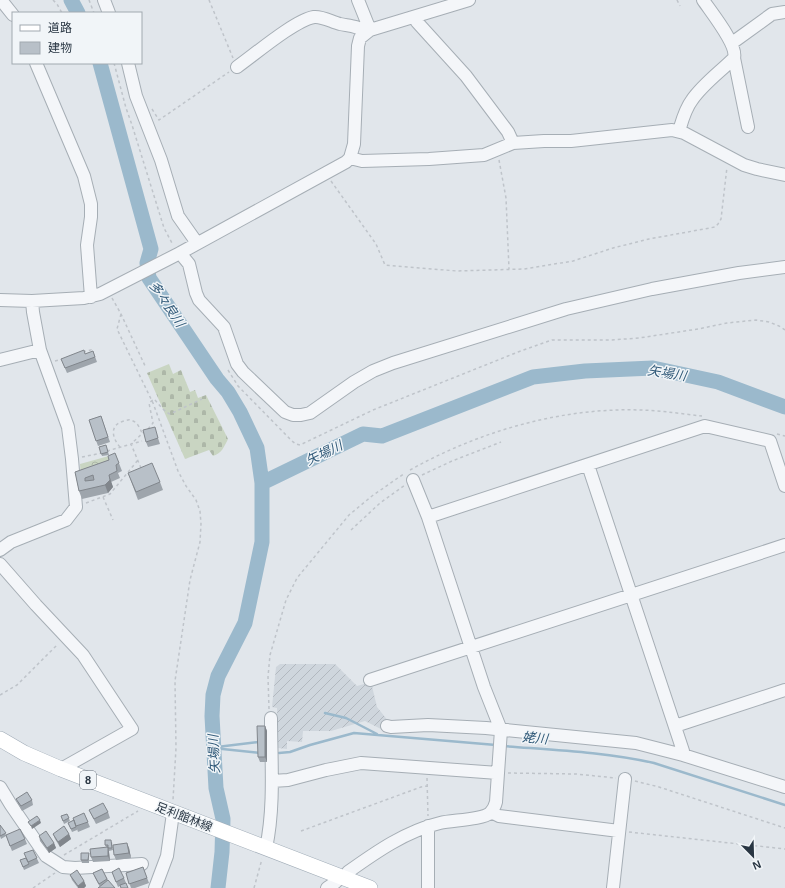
<svg xmlns="http://www.w3.org/2000/svg" width="785" height="888" font-family="Arial,'Noto Sans JP',sans-serif">
<defs>
<pattern id="industrial-furrows" width="10" height="10" patternUnits="userSpaceOnUse"><rect width="10" height="10" fill="#cfd6dd"/><path d="M-1 1l2-2M0 10L10 0M9 11l2-2" fill="none" stroke="#b2b8bf"/></pattern>
<pattern id="cemetery-stones" width="16" height="16" patternUnits="userSpaceOnUse"><rect width="16" height="16" fill="#c9d5c2"/><path d="M2 7V4a2 2 0 0 1 4 0v3zM10 15v-3a2 2 0 0 1 4 0v3z" fill="#adb7a8"/></pattern>
<pattern id="park-crowns" width="20" height="18" patternUnits="userSpaceOnUse"><rect width="20" height="18" fill="#c9d5c2"/><path d="M2 6a3 3 0 1 1 6 0M12 15a3 3 0 1 1 6 0" fill="none" stroke="#adb7a8"/></pattern>
</defs>
<rect width="100%" height="100%" fill="#e1e6eb"/>
<path fill="url(#industrial-furrows)" d="M280,664H335L357,686L371,682L377,707L389,722L385,731L365,721L331,731H303L302,742L287,741V749L278,748L277,708L272,707L276,667Z"/>
<path fill="url(#cemetery-stones)" d="M169,364L173,374L181,370L190,392L195,390L198,398L206,395L228,439C224,447 222,453 213,456L209,450L185,459L147,373Z"/>
<path fill="url(#park-crowns)" d="M116,454L118,461L81,476L80,464Z"/>
<g fill="none" stroke-linecap="round" stroke-linejoin="round">
<path stroke="#9bb9cc" stroke-width="2.5" d="M325,713L346,718L377,734
M503,746C554,750 605,752 654,763L785,805
M217,747L259,742
M213,748L260,753
M279,753L290,752L310,745L354,733L496,745"/>
<path stroke="#9bb9cc" stroke-width="15" d="M71,0L78,13
M100,63L151,249L147,263L149,278L217,379L228,392L240,412L257,448L262,483V542L245,623L218,676L213,695L212,716L216,788L223,819L222,852L218,888
M262,483L363,434L382,436L533,377L585,371L653,368L718,382L785,407"/>
<defs>
<path id="minor" d="M1,0L13,15
M104,0L109,13
M358,0L370,30
M415,17L417,22L466,76L508,132L513,143
M732,43L772,14L785,12
M734,58L748,127
M36,63L84,176L91,204V217L87,245L91,297
M128,63L136,96L161,160L178,216L197,243
M237,67C254,55 295,20 314,17C322,16 332,22 340,24C350,26 358,26 366,32
M679,131C682,121 685,109 692,100C703,84 720,72 734,58C738,45 711,12 703,0
M350,158L362,161L429,159L484,155L513,143L544,141H571L672,130L684,133L744,165L757,169L785,175
M180,253L189,264L196,293L199,300L224,327L237,364L243,372L285,412L293,415H301L310,413L354,382L373,371L393,363L566,309L652,289L739,273L785,267
M0,300L32,301L84,298L100,294L180,253L346,162L350,158L354,144L358,46L360,38L370,30L469,0
M0,360L40,350
M588,465L683,751V755
M428,517L705,426L770,441L785,486
M0,550L11,542L66,520L76,507L72,459L68,427L40,350L33,312L32,301
M0,564L36,605L83,655L132,729L61,769
M370,680L785,545
M387,726L391,727L428,725L486,728L636,743L683,755L785,787
M675,726L785,690
M272,781L288,780L326,770L361,763L498,773
M0,787L11,805L46,856L57,863L63,867L75,868L142,864
M491,812L499,816L619,831
M266,848C275,806 271,760 271,718
M348,872C376,852 406,831 440,823C452,820 482,820 490,813C493,810 495,806 496,802L501,730L484,687L428,517L413,480
M155,888L167,856L173,813
M327,888L336,882
M428,888V826
M613,888L625,779"/>
<path id="major" d="M0,739L24,753L61,769L370,888"/>
</defs>
<use href="#minor" stroke="#a6aeb5" stroke-width="14"/>
<use href="#major" stroke="#a0acb7" stroke-width="16"/>
<path stroke="#bfc4ca" stroke-width="1.5" stroke-dasharray="3 3" stroke-linecap="butt" d="M53,0L57,4L62,13
M89,0L94,13
M209,0L233,58
M677,0L680,6
M114,63L126,108L132,125L164,228L173,245
M152,109L159,120L229,72
M499,160L506,198L509,269
M331,181L376,244L385,265L457,271L524,269L573,261L613,248L649,239L715,227L718,224L721,219L727,167
M112,298L121,314L146,368
M121,314L117,329L153,403L178,471L186,486L196,500L200,511L201,524L200,542L190,580L175,681L176,748L173,800
M83,352L94,349
M55,361L63,359
M228,370L238,386L292,441L296,444L300,445L373,410L518,352L552,340H611L639,338L698,329L727,323L756,320L769,322L779,326L785,330
M148,429L153,423L149,403L154,399C159,404 163,411 170,414L202,399
M777,434L785,436
M120,447C112,438 109,425 124,421C127,420 130,419 133,421C138,423 140,429 142,433
M107,451L142,441
M82,457L102,453
M141,468L131,444L145,431
M410,470C487,427 580,402 668,412C679,413 691,415 702,416
M422,475L452,461L501,442
M103,497L113,520
M86,503L110,494L138,460
M351,530L380,503L405,485
M0,695L17,685L58,644
M269,709L268,677L270,655L286,600L297,578L349,515L372,496L405,473
M508,773L576,774L616,778
M427,778L428,816
M635,781L659,787L785,828
M301,831L421,787L427,786
M629,832L785,849
M64,855L138,811
M33,888L55,873
M254,888L262,859"/>
<use href="#minor" stroke="#f4f6f9" stroke-width="12"/>
<use href="#major" stroke="#fff" stroke-width="15"/>
</g>
<path fill="#9ea5ac" d="M93,351L97,362L67,373L61,359L85,354Z
M101,416L110,442L98,446L89,420Z
M156,432L160,444L148,447L146,442Z
M106,445L109,455L102,456L99,447Z
M115,453L122,471L118,473L120,478L111,482L113,487L108,493L82,499L79,491L75,472L109,460Z
M128,473L160,482L163,490L138,500Z
M265,726L267,731V762H260L258,757Z
M16,799L32,800L33,805L22,811L18,804Z
M89,810L108,812L110,818L96,824Z
M84,813L90,827L78,832L77,829V830L72,832L68,823L74,820Z
M67,814L70,821L64,824L61,816Z
M0,825L6,835L25,839L27,844L12,851L6,836L1,839L0,836Z
M53,834H69L71,839L60,847L55,839Z
M39,836L54,843L56,848L49,853L40,841Z
M112,842L113,850L109,851L108,847H106L105,845Z
M108,847L109,852L110,861L93,862L91,857Z
M129,848L131,858L116,860L114,855Z
M33,850L39,863L24,870L20,860L26,858Z
M89,853V863H82L81,860Z
M143,867L149,883L135,888H131L126,873Z
M102,869L108,880L100,887L95,878L93,873Z
M112,872L124,878L126,883L118,887Z
M70,875L84,881L86,886L84,888H78L72,880Z"/>
<path fill="#81868c" d="M109,475L113,487L108,493L105,485Z
M265,726L267,731V762L265,757Z
M40,820L41,823L32,829L31,826Z
M69,834L71,839L60,847L58,842Z
M54,843L56,848L49,853L47,848Z
M127,843L129,848L131,858L129,853Z
M108,847L109,852L110,861L108,856Z
M84,881L86,886L84,888H78V886Z"/>
<path fill="#b8c0c8" stroke="#81868c" fill-rule="evenodd" d="M84,350L85,354L93,351L95,357L65,368L61,359Z
M101,416L108,437L96,441L89,420Z
M155,427L158,438L146,442L143,430Z
M106,445L108,452L101,454L99,447Z
M115,453L119,463L116,465L117,471L109,475L110,480L105,485L79,491L75,472L109,460L108,456ZM93,475L94,480L85,481V478Z
M152,463L160,482L136,492L128,473Z
M257,726H265V757H258Z
M27,792L32,800L21,806L16,799Z
M103,803L108,812L94,819L89,810Z
M84,813L88,822L76,826L73,818Z
M67,814L69,818L63,821L61,816Z
M37,816L40,820L31,826L28,822Z
M74,820L76,827L71,829L68,823Z
M0,825L6,833L0,836Z
M64,826L69,834L58,842L53,834Z
M20,829L25,839L10,846L6,835Z
M46,831L54,843L47,848L39,836Z
M105,840H111L112,848H108V845H105Z
M127,843L129,853L114,855L113,845Z
M108,847V856L91,857L90,849Z
M33,850L37,858L28,862L24,853Z
M81,853H89L88,860H81Z
M26,858L29,864L23,867L20,860Z
M143,867L147,878L129,884L126,873Z
M119,868L124,878L116,882L112,872Z
M102,869L107,879L99,884L93,873Z
M77,870L84,881L78,886L70,875Z
M108,880L115,888H98Z
M126,883L128,888H121L120,885Z"/>
<g text-anchor="middle" dominant-baseline="central" stroke-width="3" stroke-linejoin="round" paint-order="stroke">
<rect fill="#f1f5f8" stroke="#656f79" stroke-width="1" x="80" y="771" width="16" height="18" rx="3"/>
<g font-size="11" font-weight="bold" fill="#293643">
<text x="88" y="780">8</text>
</g>
<g font-size="12" fill="#293643" stroke="#f1f5f8">
<text transform="translate(184 817) rotate(21)">足利館林線</text>
</g>
<g font-size="13" font-style="italic" fill="#315a79" stroke="#f1f5f8">
<text transform="translate(167 304) rotate(56)">多々良川</text>
<text transform="translate(667 373) rotate(9)">矢場川</text>
<text transform="translate(324 453) rotate(-26)">矢場川</text>
<text transform="translate(535 738) rotate(5)">姥川</text>
<text transform="translate(214 754) rotate(-93)">矢場川</text>
</g>
</g>
<rect x="12" y="12" width="130" height="52" fill="#f1f5f8" stroke="#a1a9b0"/>
<rect x="20" y="25" width="20" height="6" fill="#ffffff" stroke="#a1a9b0"/>
<text x="48" y="32" font-size="12" fill="#293643">道路</text>
<rect x="20" y="42" width="20" height="12" fill="#b8c0c8" stroke="#a1a9b0"/>
<text x="48" y="52" font-size="12" fill="#293643">建物</text>
<g transform="translate(753 856) rotate(157)" stroke="#f1f5f8" stroke-width="3" paint-order="stroke">
<path d="M0-3L7 15L0 10L-7 15Z" fill="#293643"/>
<text y="-6" font-size="11" font-weight="bold" text-anchor="middle" fill="#293643">N</text>
</g>
</svg>
